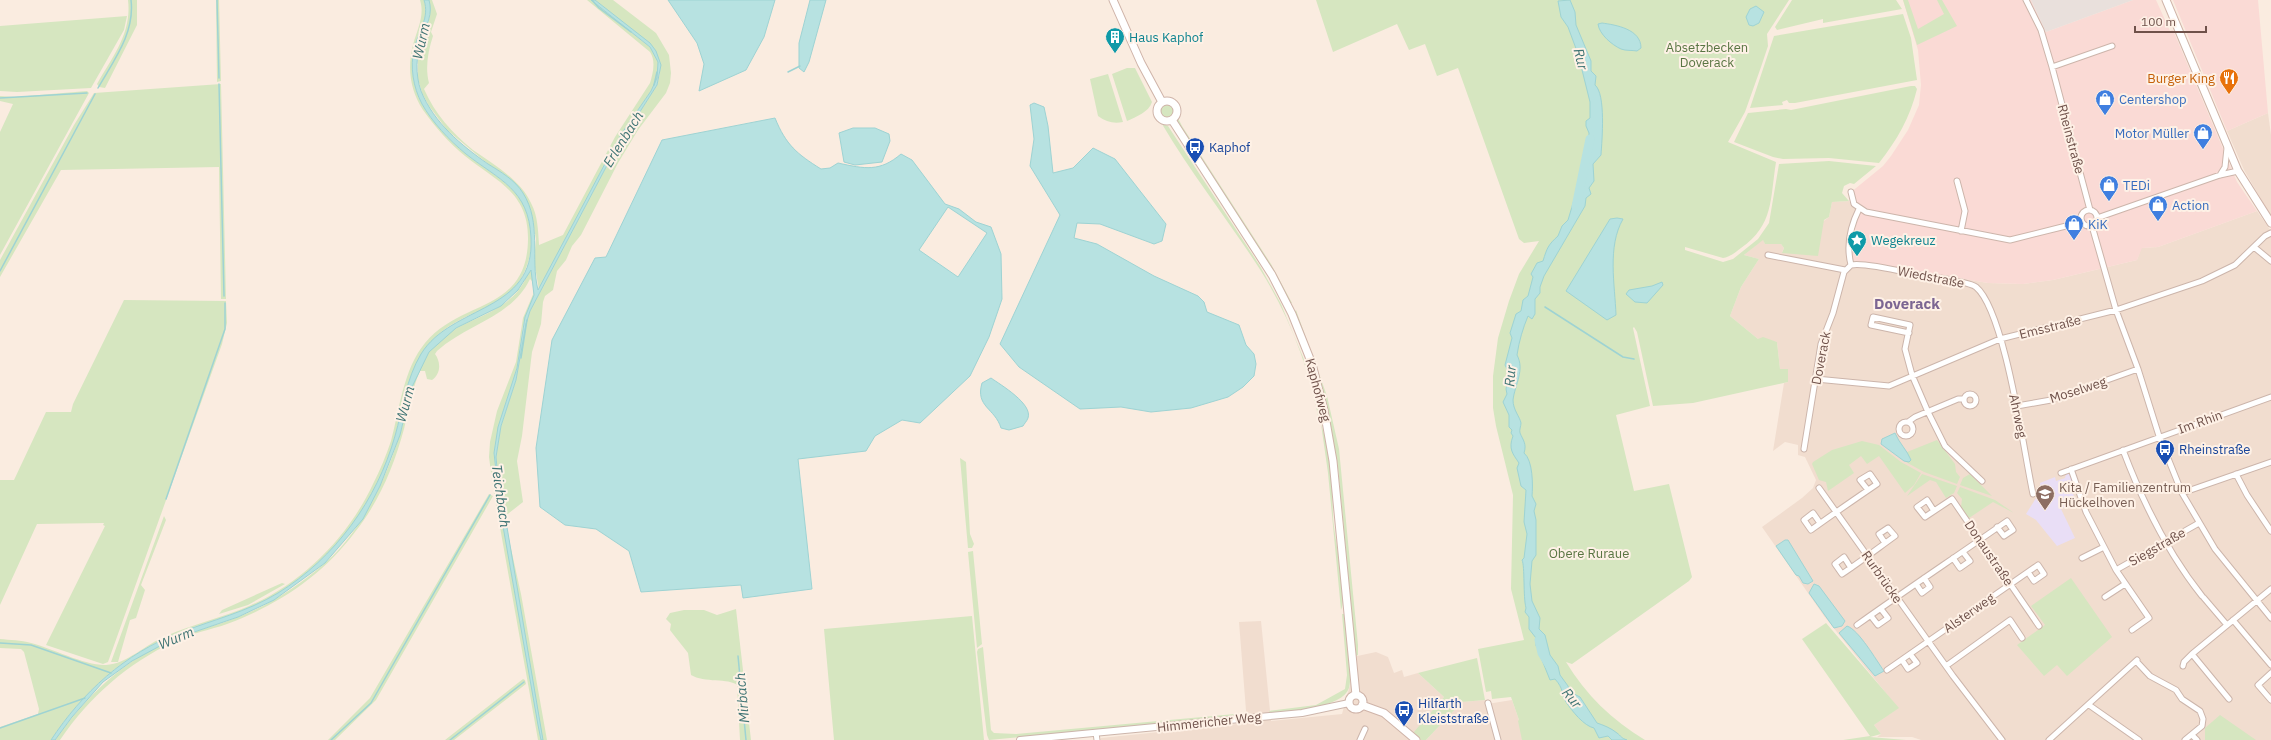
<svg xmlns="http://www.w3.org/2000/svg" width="2271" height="740" font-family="'IBM Plex Sans',sans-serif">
<rect width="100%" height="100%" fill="#faece0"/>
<path fill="#f1ddcf" d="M2268,113L2271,135V216L2244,170L2227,131Z
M1849,201L1855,209H1858L1851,260L1988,283L2023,284L2053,280L2137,260L2141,248L2158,247L2257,211L2271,231V740H1921L1912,737H1877L1881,734L1874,725L1898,708L1824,616L1762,527L1802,498L1813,488L1816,480L1805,457L1798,455V445L1785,442L1773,451L1784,383L1788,382L1780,369L1777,342L1758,339L1730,316L1741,287L1759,259L1744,255L1763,239L1765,244H1781L1784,248L1782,252L1829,217L1832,202Z
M1261,621L1271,721L1342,714L1350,685L1348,658L1376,652L1388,657L1394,673L1402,670L1404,677L1418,673L1444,697L1414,733L1421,740H1101V738L1247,723L1239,622Z
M1485,700L1487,704L1512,700L1526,740H1426L1462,702Z"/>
<path fill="#fadad5" d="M1903,0H2031L2046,32L2133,0H2156L2170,31L2173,30L2237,182L2257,211L2158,247L2142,248L2137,260L2053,280L2023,284L1988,283L1851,260L1858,210L1850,193L1883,166L1891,156L1908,130L1919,105L1921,85L1918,50Z
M2173,0H2258L2268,113L2227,131Z"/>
<path fill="#e9e0dc" d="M2031,0H2133L2046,32Z"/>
<path fill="#e9def6" d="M2069,473L2076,489L2072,491L2076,502L2061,509L2075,538L2057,546L2036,520L2026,514L2036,498L2042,497L2040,483L2055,477L2056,481L2065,478L2066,474Z"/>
<path fill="#d6e6c0" d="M128,0H137V25L105,88L99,87L97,84C113,56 132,33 128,0Z
M216,0H219L221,81L217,82Z
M420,0H424C430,18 418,32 414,49C410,67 413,87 422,104C432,122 449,140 466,154C499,180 529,189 531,238C532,250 529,261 524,273C507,310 461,310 435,338C409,366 405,402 395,436C377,501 335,558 278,593C247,612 212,620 178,633C125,653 82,693 51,740H0V727L38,714L39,709L24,652L21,649L0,648V639C10,640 21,640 31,643C51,648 86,666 106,665C127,664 146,644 166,636C193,624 222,618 249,606C303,583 348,537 373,484C380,470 386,456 391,441C400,408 403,370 425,343C461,299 528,313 528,238C528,192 496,181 465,156C449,143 435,127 423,110C410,90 407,68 413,45C417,30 425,16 420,0Z
M429,0H432L437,14L431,32L433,36C428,51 425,68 429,83L424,89C435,114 452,133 473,150C494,165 520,179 531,203C538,216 538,231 539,245L563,235L615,137L650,83C653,73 656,61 650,52L587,0H591L650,47L658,62L657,78L651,91L622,133L608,158L539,290L534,261L536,239L531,212L523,193L447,130L429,106L422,93L418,79V56L430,16Z
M595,0H613L656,33L669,55L671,73L670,83L666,93L638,130L618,163L581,235L572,246L566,260L557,271L553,290L545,296L543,302L541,324L532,352L522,436L517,461L523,502L504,517L521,594L547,740H538L493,488L489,457L490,442L497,411L516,362L523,318L534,292L533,298L523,326L517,368L502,415L494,453L501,514L503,516L496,457L501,426L516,380L526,324L530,311L613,154L657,85L660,73L653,47Z
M1316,0H1789L1767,34L1768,46L1761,67L1745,112L1728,142L1776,162C1770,199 1774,225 1741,248C1736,252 1730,257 1723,258L1685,247V250L1723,262L1733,259L1758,239L1769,223L1779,164L1829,161L1876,166L1854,184L1850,183L1844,186L1842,193L1849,201L1832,202L1829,217L1824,220L1818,256L1782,253L1784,248L1781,244H1765L1763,240L1744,255L1759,259L1741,287L1730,316L1758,339L1763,337L1777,342L1780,369H1788V382L1693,403L1653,406L1637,332L1634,327L1633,328L1650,406L1616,415L1634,491L1669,484L1692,577L1689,581L1572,664L1566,662C1586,695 1612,720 1645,740H1522L1518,721L1519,720L1511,697L1492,699L1491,691L1486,692L1478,649L1524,640L1511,589L1513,495L1496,426L1493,408V376L1498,338L1509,301L1519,274L1539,241L1524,243L1519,239L1458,68L1437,76L1425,44L1409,50L1397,24L1333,52Z
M1792,0H1896L1902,9L1823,23V19L1777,30L1775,27Z
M1903,0H1908L1918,29L1944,14L1937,0H1942L1957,26L1917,45Z
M1903,14L1911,38L1917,80L1795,103H1789L1787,100L1782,102L1783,105L1750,108L1774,36Z
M127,16L124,30L91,88L17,92L0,91V26Z
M1127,68H1135L1152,102C1149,112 1136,117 1127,121L1112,74Z
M1108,74L1123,122C1114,124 1106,122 1098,116L1090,79Z
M221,84L226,299H221L219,167L61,170L0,277V260L74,125L94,93Z
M1911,86H1915L1917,89C1910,118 1897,140 1879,163L1829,158L1783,159L1773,157L1734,142L1748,113L1786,109L1791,110Z
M87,91L89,93L0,255V132L13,104L0,101V96L15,97Z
M1159 112a8 8 0 1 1 16 0a8 8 0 1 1-16 0Z
M1176,114L1182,126L1271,264L1292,303H1289L1174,118Z
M1162,124L1168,126L1260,266L1281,304L1305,362L1321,421H1319C1310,369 1289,316 1261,271C1229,221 1192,175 1162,124Z
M531,270L535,284L530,279C512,317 467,324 437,351L435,354C441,362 441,374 432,380L427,379L425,371H420C412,389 409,409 404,429C394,466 379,502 355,532C322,576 278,605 227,624C210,630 192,633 175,641C127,664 90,696 60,740H55C86,697 122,661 171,640C193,631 216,626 238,617C270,605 298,586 324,564C362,531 385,481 400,434C408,409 409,384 423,361C444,324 472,325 502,305C511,299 519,291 524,282C526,278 527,273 531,270Z
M124,300L226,301L227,323L222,344L108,662L103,664L46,645L105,526L103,525L104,523L37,524L0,605V480H14L46,412H71L73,404Z
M1296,310L1327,396L1339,449L1358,645V655L1356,656L1338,468L1331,427L1323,393L1294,313Z
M1321,424C1331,453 1332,486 1333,515C1333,533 1348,596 1341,610L1328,473Z
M1937,440L1955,464L1956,472L1960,477L1957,484L1924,472L1904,461L1909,462L1911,460L1907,452Z
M1862,441L1879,445L1901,462L1921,473L1914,485L1905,493L1879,456L1867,464L1861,456L1849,465L1854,473L1828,491L1826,482L1819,480L1812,464L1813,462L1832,450Z
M960,458L966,462L970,534L974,544L972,548H968Z
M1922,474L1957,486L1954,493L1946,498L1936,482L1930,480L1907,496Z
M1970,474L1992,496L1960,485L1963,478Z
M1960,487L1995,500L2014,513L1993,502L1969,518L1961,507L1962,499L1957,493Z
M489,494L493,496L376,700L335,740H328L370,698Z
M164,516L166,520L141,585L145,590L136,618L130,620L118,662H111Z
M973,551L982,644L977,648L968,552Z
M2071,578L2112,637L2067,676L2057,665L2044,676L2017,645L2045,625L2031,606Z
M282,583L285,584L248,605L219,614L222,610Z
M736,609L751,740H740L737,685C729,678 704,683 691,675L688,653L673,634L670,630L671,624L666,619L670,613L684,610H704L717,615Z
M1342,614H1344C1346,632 1353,673 1349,688C1343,708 1287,712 1270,713L1269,711L1316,705L1345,689L1347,675Z
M972,616L984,740H834L824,629Z
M1826,623L1899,708L1874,725L1881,734L1870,737L1906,740H1843L1870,736L1802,639Z
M983,647L991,730L994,733L1016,734L1246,713V715L989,740L987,735L977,652L978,649Z
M1477,658L1485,700L1462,702L1426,740H1421L1413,733L1444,697L1418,673Z
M523,679L525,680L526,684L454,740H445Z
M2220,715L2256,740H2205V728Z"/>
<path fill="#b7e2e1" stroke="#9ed3d3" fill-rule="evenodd" d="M424,0H429C433,14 427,24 422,38C416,55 415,74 421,91C434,123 461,145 488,164C501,172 515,180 523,193C542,223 530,258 538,290L608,158L622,133L651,91L657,78L658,62L650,47L591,0H595L650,43L656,51L661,65L657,85L613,154L530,311L526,324L516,380L501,426L496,457L497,468L543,740H541L538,725L501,515L494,453L498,427L517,368L525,317L534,295L531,270L518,290L501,306L456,328L429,352L411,389L400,435L380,486L363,519L325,563L274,600L238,617L171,640L132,661L103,682L72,717L55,740H51C82,693 125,653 179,633C212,620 247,612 278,593C335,558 377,500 395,436C403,408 406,379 421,354C452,304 535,313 531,238C529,189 499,180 466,154C449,140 432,122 422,104C413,87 410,67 414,49C418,32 430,18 424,0Z
M668,0H775L764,37L746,70L699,91L704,64L697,43Z
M810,0H826L809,62L804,72L799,68V43Z
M1570,0L1575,12L1576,25L1591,61V71L1596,76L1595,85C1606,94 1602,140 1601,155L1593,164L1594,181L1589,188L1591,194L1586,198L1585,206L1544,276L1540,287V293L1535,299V314L1532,319L1528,316C1523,328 1519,341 1517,355C1525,370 1515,384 1513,400C1513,410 1520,417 1521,423C1521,426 1519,430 1520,433C1523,440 1527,444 1524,453C1533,460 1533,486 1532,496L1536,504L1534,511L1536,520V555L1532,561L1530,584L1532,601L1540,618L1539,629L1545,635L1550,655L1558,666L1560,675L1568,686L1570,692L1580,697L1597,723C1603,725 1611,728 1617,733C1621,736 1621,738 1627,740H1612L1608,736L1599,738L1594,728C1584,726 1572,711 1566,702C1561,693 1564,689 1555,679L1550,680L1542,660L1544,655L1536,646V638L1529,629V617L1525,612L1526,608C1523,597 1525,566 1522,560L1524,558L1527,534L1524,522L1526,490L1521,486L1517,468L1519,463C1513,454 1508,449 1513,436L1511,433L1512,430L1509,427V415L1503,402L1507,394L1506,389L1509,373L1505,365L1512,338L1510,333L1516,314L1521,311L1523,300L1528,296L1533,277L1531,274L1537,263L1543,261C1547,248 1548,245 1558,236L1562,226L1568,220L1574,200L1582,189L1588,160L1589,133L1586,126V121L1590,118V102L1578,54L1568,27L1561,17L1558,1Z
M1756,6L1764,12L1759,23L1753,26L1749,25L1746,17L1750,9Z
M1602,23C1616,25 1641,29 1641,48L1637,51C1632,50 1626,51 1621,49C1612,45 1599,34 1598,24Z
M1034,103L1044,107L1048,126L1053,173L1073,168L1093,148L1115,159L1166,224L1162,241L1154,244L1100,224L1077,223L1074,238L1097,244L1154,276L1198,296L1204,302L1207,312L1239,325L1246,345L1254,354L1256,364L1254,376L1243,387L1228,397L1191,408L1151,412L1121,407L1080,409L1019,367L1000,344L1060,215L1030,166L1034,139L1030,105Z
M775,118C786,145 797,154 821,169L830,168L838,163C865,169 880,172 901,154L912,160L945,204L959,209L976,222L991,227L1001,254L1002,299L989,337L970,376L920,423L902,420L875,436L866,451L798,459L812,589L743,598L741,585L641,592L629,551L596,529L565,525L540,507L536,448L552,340L595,258L606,257L662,140ZM948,207L987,233L958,277L919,250Z
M853,128H875L889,134L890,141L882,162L855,165L844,162L839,133Z
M1617,218L1623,219C1607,247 1615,285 1616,315L1607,320L1566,291L1610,219Z
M1662,282L1663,285L1647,303L1635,302L1626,294L1629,290L1652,286Z
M991,378C1001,385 1033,404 1028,418C1027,421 1024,424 1023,426L1009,430L1001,428C995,408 975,407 982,383Z
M1895,433C1899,443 1907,450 1911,460L1909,462L1904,461L1881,444L1882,439Z
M1785,540H1788L1813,581L1808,584L1803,583L1799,576L1796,575L1776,546Z
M1814,584L1819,586L1845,621L1842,626L1834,628L1809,593Z
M1847,626C1859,630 1876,660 1884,671L1875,676L1839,633Z"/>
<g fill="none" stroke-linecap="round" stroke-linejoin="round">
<path stroke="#9ed3d3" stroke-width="1.5" d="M217,0L219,78
M592,0L599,8L631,32
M788,72L800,66
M219,84L224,296
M654,85L657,72
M98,88C114,60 135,33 131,0
M0,98L87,93
M0,271L95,94
M1545,307L1623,357L1634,359
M521,358L527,320
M166,499L225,329V303
M0,643L31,645L111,673
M738,656L746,740
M0,728L85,698
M331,740L371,703L490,495
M450,740L524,682"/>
<path stroke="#b7e2e1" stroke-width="9" d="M1576,207L1590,139
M1539,640L1542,653L1551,668"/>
<defs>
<path id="minor" d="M2026,0L2041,30L2052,67L2090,210
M2052,67L2112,46
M2220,175L2225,167L2227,148
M1957,181L1965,211L1961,231
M1851,192L1854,204L1866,212L2010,240L2082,222
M2081 218a8 8 0 1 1 16 0a8 8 0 1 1-16 0Z
M2097,218L2220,175L2238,171
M2092,226L2116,310L2138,369L2159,436L2182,493L2215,549L2271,618
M2254,247L2271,261
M1768,255L1845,270
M1851,265C1863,262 1900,271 1914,274C1926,276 1969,281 1976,287C2005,311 2024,453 2033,494
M1851,265C1846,245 1850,227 1859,209
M1909,333L1871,325L1873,317L1910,325L1905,349L1912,375L1928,412L1945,446L1982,481
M1816,379L1889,386L2000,339L2116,310L2202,281L2235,265L2265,236L2271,233
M1964 400a6 6 0 1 1 12 0a6 6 0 1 1-12 0Z
M2017,406L2051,400L2138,369
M1908,422L1915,417L1958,399H1964
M1899 429a7 7 0 1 1 14 0a7 7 0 1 1-14 0Z
M1804,449L1821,344L1833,313L1844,272L1851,265
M2123,450C2143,503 2167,552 2202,596
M2071,469L2086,512L2116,570L2149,618L2132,630
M2061,473L2271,397
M2236,474L2247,495L2271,531
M1819,488L1953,676L2002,740
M2182,493L2271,462
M1934,511L1927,500L1917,507L1925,517L1952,499L2039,626
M1820,523L1813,513L1804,520L1811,530C1833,514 1855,499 1877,484L1870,474L1860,480L1868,490
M1953,558L1960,568L1970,561L1963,552
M2082,558L2104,547
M1851,568L1844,557L1835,564L1842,574C1860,562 1877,549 1895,536L1888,528L1879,534L1885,543
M2116,570L2199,523
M1916,584L1922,593L1930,587L1924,578
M2105,597L2125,584
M2204,598L2227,625
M1871,616L1878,625L1888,618L1881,609
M2233,620L2271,665
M1857,625C1906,590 1957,556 2007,521L2013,530L2004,536L1997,527
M2192,654L2229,699
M1902,660L1908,669L1917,663L1910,654
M2136,661L2150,676L2176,690L2182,699L2200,711L2203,719L2202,726L2185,740
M1946,666L2010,620L2022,638
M2183,666L2184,662L2192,654L2271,589
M1887,670L2038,565L2044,574L2034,581L2028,572
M2271,673L2258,685L2271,700
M1488,703L1498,740
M2089,705L2139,740
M1096,733L1097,740
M2192,735L2197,740
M1360,740L1365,729
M2049,740L2137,660"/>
<path id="tertiary" d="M1020,740L1302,713L1349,703"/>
<path id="secondary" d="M1113,0L1141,63L1162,102
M2166,0L2238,171L2271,223
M1157 111a10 10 0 1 1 20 0a10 10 0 1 1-20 0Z
M1172,120L1272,275L1292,314L1312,364L1324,410L1333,461L1356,695
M1349 702a7 7 0 1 1 14 0a7 7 0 1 1-14 0Z
M1362,705L1384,713L1416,740"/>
</defs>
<use href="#minor" stroke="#ccb5ab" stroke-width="7"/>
<use href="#tertiary" stroke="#ccb5ab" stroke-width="8"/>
<use href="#secondary" stroke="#cfb4a9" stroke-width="9"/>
<use href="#minor" stroke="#fff" stroke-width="5"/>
<use href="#tertiary" stroke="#fff" stroke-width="6"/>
<use href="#secondary" stroke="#fff" stroke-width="7"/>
</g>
<defs>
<symbol id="building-pin" viewBox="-11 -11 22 30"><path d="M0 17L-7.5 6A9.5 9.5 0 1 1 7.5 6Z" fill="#0f9aa8" stroke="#fef1e6"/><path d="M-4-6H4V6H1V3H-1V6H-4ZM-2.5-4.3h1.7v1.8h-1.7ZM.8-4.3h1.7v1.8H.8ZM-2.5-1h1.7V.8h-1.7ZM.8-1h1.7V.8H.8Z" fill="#fff"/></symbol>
<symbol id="restaurant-pin" viewBox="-11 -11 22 30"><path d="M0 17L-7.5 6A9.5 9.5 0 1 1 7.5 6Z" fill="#e8710a" stroke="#fef1e6"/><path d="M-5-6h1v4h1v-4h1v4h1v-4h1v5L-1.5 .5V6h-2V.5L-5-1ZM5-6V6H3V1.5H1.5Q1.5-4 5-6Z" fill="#fff"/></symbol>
<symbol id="shop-pin" viewBox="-11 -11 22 30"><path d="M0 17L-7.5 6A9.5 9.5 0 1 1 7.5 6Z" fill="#3f7fe0" stroke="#fef1e6"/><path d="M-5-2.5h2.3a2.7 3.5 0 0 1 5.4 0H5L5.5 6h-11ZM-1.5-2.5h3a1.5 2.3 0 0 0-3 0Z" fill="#fff"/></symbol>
<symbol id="bus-pin" viewBox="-11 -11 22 30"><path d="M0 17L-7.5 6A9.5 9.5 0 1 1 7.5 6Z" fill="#1a4fb4" stroke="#fef1e6"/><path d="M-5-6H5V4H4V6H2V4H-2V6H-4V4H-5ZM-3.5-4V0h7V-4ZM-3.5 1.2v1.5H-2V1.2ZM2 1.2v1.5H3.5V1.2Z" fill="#fff"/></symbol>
<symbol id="sight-pin" viewBox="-11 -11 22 30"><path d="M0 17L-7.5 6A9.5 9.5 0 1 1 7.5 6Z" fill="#0f9aa8" stroke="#fef1e6"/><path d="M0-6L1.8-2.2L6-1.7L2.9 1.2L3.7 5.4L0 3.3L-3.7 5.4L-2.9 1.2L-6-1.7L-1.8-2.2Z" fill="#fff"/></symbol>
<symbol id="school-pin" viewBox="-11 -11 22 30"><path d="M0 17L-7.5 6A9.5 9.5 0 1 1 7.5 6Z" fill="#8d6e63" stroke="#fef1e6"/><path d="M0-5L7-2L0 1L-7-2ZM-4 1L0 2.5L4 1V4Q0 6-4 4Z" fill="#fff"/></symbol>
</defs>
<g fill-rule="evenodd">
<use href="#building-pin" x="1104" y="26" width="22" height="30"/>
<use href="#restaurant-pin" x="2218" y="67" width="22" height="30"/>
<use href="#shop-pin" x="2094" y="88" width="22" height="30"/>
<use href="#shop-pin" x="2192" y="122" width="22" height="30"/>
<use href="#bus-pin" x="1184" y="136" width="22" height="30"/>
<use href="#shop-pin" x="2098" y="174" width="22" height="30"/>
<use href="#shop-pin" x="2147" y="194" width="22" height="30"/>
<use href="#shop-pin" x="2063" y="213" width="22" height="30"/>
<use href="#sight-pin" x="1846" y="229" width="22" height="30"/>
<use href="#bus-pin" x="2154" y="438" width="22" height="30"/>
<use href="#school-pin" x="2034" y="483" width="22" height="30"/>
<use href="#bus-pin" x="1393" y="699" width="22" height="30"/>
</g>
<g text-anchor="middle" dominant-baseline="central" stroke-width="4" stroke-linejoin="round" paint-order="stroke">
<g font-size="13" fill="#0d838f" stroke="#fef1e6" text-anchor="start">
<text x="1129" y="37">Haus Kaphof</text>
<text x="1871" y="240">Wegekreuz</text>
</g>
<g font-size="13" fill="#597542" stroke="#fef1e6">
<text x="1707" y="47">Absetzbecken<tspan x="1707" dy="15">Doverack</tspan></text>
<text x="1589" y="553">Obere Ruraue</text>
</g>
<g font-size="13" fill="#c56008" stroke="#fef1e6" text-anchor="end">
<text x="2215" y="78">Burger King</text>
</g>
<g font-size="13" fill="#366cbe" stroke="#fef1e6" text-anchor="start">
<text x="2119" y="99">Centershop</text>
<text x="2189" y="133" text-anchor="end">Motor Müller</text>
<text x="2123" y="185">TEDi</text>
<text x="2172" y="205">Action</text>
<text x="2088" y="224">KiK</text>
</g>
<g font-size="13" fill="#6f514a" stroke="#fef1e6">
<text transform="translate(2071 139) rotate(75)">Rheinstraße</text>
<text transform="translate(1931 277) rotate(11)">Wiedstraße</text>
<text transform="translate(2050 327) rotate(-14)">Emsstraße</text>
<text transform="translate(1821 358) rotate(-79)">Doverack</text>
<text transform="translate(1318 390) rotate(75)">Kaphofweg</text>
<text transform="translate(2078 390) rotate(-18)">Moselweg</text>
<text transform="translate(2018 416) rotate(78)">Ahrweg</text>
<text transform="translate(2200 422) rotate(-20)">Im Rhin</text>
<text transform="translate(2157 547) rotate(-30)">Siegstraße</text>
<text transform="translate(1989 553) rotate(56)">Donaustraße</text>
<text transform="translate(1882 577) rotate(55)">Rurbrücke</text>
<text transform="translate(1969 613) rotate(-35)">Alsterweg</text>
<text transform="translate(1209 722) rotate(-6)">Himmericher Weg</text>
</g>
<g font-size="13" fill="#164399" stroke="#fef1e6" text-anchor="start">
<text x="1209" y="147">Kaphof</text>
<text x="2179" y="449">Rheinstraße</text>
<text x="1418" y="703">Hilfarth<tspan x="1418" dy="15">Kleiststraße</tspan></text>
</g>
<g font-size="13" fill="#785e54" stroke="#fef1e6" text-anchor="start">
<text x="2059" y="487">Kita / Familienzentrum<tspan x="2059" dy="15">Hückelhoven</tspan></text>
</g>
<g font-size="14" font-style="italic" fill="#3f7474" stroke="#fef1e6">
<text transform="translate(421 41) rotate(-77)">Wurm</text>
<text transform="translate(1581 59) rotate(76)">Rur</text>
<text transform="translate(623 139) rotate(-58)">Erlenbach</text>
<text transform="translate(1510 376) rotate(-86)">Rur</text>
<text transform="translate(405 404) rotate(-75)">Wurm</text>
<text transform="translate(501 496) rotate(82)">Teichbach</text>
<text transform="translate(176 638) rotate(-23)">Wurm</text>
<text transform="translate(742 698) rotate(-95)">Mirbach</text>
<text transform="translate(1572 698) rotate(50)">Rur</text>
</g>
<g font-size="15" font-weight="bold" fill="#7c6592" stroke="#fef1e6">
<text x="1907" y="303">Doverack</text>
</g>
</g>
<path d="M2135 26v6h71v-6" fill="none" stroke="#6f514a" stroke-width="2"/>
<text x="2141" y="26" font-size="12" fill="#6f514a" stroke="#fef1e6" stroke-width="3" paint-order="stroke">100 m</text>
</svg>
